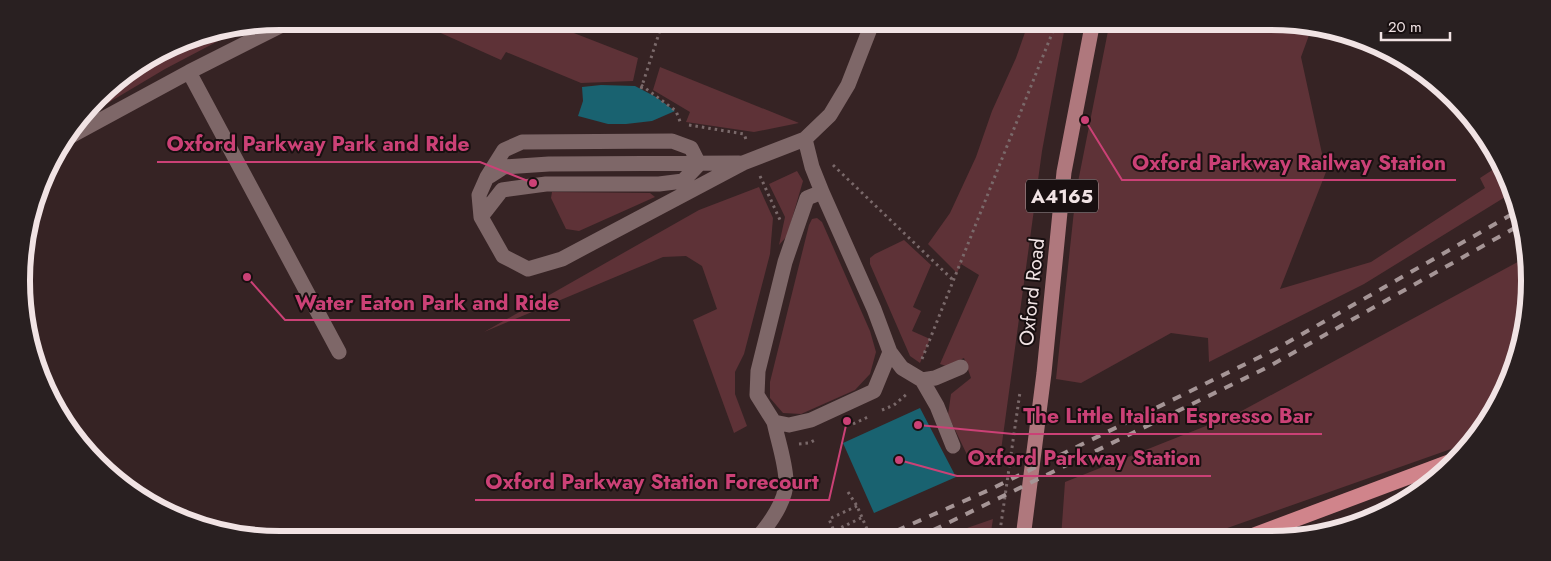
<svg xmlns="http://www.w3.org/2000/svg" width="1551" height="561" font-family="Jost,sans-serif">
<rect width="100%" height="100%" fill="#362324"/>
<path fill="#5e3237" d="M414,21H543L638,58L633,81L581,83L506,52L501,60Z
M1029,21H1066L1042,151L999,465L970,461L948,415L951,394L971,378L964,358L946,366L940,364L979,275L961,264L957,273L928,244L950,213L976,157L992,111L1016,58Z
M1110,21H1270L1312,27L1301,57L1326,172L1280,289L1371,262L1485,188L1480,178L1500,165L1510,194L1364,284L1209,362L1208,338L1171,333L1081,383L1056,379L1076,192Z
M241,29L165,69L86,116L109,86L182,41Z
M660,67L799,123L754,132L686,122L690,112L653,90Z
M797,171L803,181L787,236L779,245L785,217L769,184Z
M759,187L773,218L770,254L744,354L735,372V394L747,426L734,433L693,320L717,309L702,266L686,256L663,257L484,332L699,210Z
M552,192L650,193L655,197L579,231L566,229L551,198Z
M817,218L822,222L870,331L876,352L870,374L855,390L801,414L783,413L770,398V382L809,225L812,219Z
M904,240L931,265L913,307L921,311L912,331L930,339L920,363L910,356L870,264V258L875,254Z
M1527,257L1521,347L1495,410L1468,443L1199,538H1061L1065,482L1236,414Z
M993,519L990,538H943L944,536Z"/>
<path fill="#196270" d="M601,85L635,86L656,97L675,111L652,121L626,124H608L578,116L583,101L582,87Z
M920,408L956,477L874,513L843,443Z"/>
<g fill="none" stroke-linecap="round" stroke-linejoin="round">
<path stroke="#7a696a" stroke-width="3" stroke-dasharray="2.5 4" stroke-linecap="butt" d="M641,85L676,111L681,124
M641,89L663,21
M689,125L744,134L747,142
M833,165L954,281
M760,176L780,220
M922,359L1057,21
M882,410L894,405L908,393
M853,424L868,417
M799,444L809,443L815,440
M848,492L857,506L871,538
M857,506L829,519L834,531L863,517
M999,538L1020,392"/>
<path stroke="#7e6768" stroke-width="15" d="M189,72L339,352
M71,136L189,72L290,21
M805,139L812,167L822,192L874,309L890,352L874,391L811,420L789,425L774,422L757,395L758,371L785,262L807,198L822,192
M699,164L691,148L672,141L522,142L504,150L487,177L479,195L481,217L503,256L528,269L562,259L743,163L805,139L830,115L848,85L873,21
M490,176L504,167L549,164L739,163
M481,217L502,190L546,184H659L683,181L699,164
M890,352L902,368L922,380L937,406L953,446
M922,380L935,378L961,367
M756,539C769,525 787,500 786,480C785,461 778,441 774,422"/>
<path stroke="#af787d" stroke-width="15" d="M1023,538L1044,373L1064,172L1093,21"/>
<path stroke="#d0848b" stroke-width="15" d="M1246,538L1454,460"/>
<path stroke="#a59596" stroke-width="4" stroke-dasharray="9 9" stroke-linecap="butt" d="M880,538L989,490L1276,349L1516,212
M917,538L1268,367L1520,225"/>
</g>
<g text-anchor="middle" dominant-baseline="central" stroke-width="4" stroke-linejoin="round" paint-order="stroke">
<rect fill="#180f10" stroke="#b0a3a4" stroke-width="1" x="1026" y="179.5" width="72" height="33" rx="4"/>
<g font-size="19" font-weight="bold" fill="#f1e3e4">
<text x="1062" y="196">A4165</text>
</g>
<g font-size="20" fill="#f1e3e4" stroke="#180f10">
<text transform="translate(1032 292) rotate(-84)">Oxford Road</text>
</g>
</g>
<path d="M0 0H1551V561H0ZM280 30H1271A250 250 0 0 1 1521 280V281A250 250 0 0 1 1271 531H280A250 250 0 0 1 30 281V280A250 250 0 0 1 280 30Z" fill="#292021" fill-rule="evenodd"/>
<path fill="none" stroke="#f1e3e4" stroke-width="6" d="M280 30H1271A250 250 0 0 1 1521 280V281A250 250 0 0 1 1271 531H280A250 250 0 0 1 30 281V280A250 250 0 0 1 280 30Z"/>
<path fill="none" stroke="#cb4176" stroke-width="2" d="M533 183L480 162H157M1085 120L1122 180H1456M247 277L285 320H570M918 425L1013 434H1322M899 460L957 476H1211M847 421L829 500H475"/>
<g fill="#cb4176" stroke="#180f10" stroke-width="2">
<circle cx="533" cy="183" r="5"/>
<circle cx="1085" cy="120" r="5"/>
<circle cx="247" cy="277" r="5"/>
<circle cx="918" cy="425" r="5"/>
<circle cx="899" cy="460" r="5"/>
<circle cx="847" cy="421" r="5"/>
</g>
<g font-size="21" text-anchor="middle" font-weight="bold" fill="#cb4176" stroke="#180f10" stroke-width="4" stroke-linejoin="round" paint-order="stroke">
<text x="318" y="151">Oxford Parkway Park and Ride</text>
<text x="1289" y="170">Oxford Parkway Railway Station</text>
<text x="427" y="310">Water Eaton Park and Ride</text>
<text x="1168" y="423">The Little Italian Espresso Bar</text>
<text x="1084" y="465">Oxford Parkway Station</text>
<text x="652" y="489">Oxford Parkway Station Forecourt</text>
</g>
<path d="M1381 32v8h69v-8" fill="none" stroke="#f1e3e4" stroke-width="2.5"/>
<text x="1388" y="32" font-size="15" fill="#f1e3e4" stroke="#180f10" stroke-width="4" paint-order="stroke">20 m</text>
</svg>
